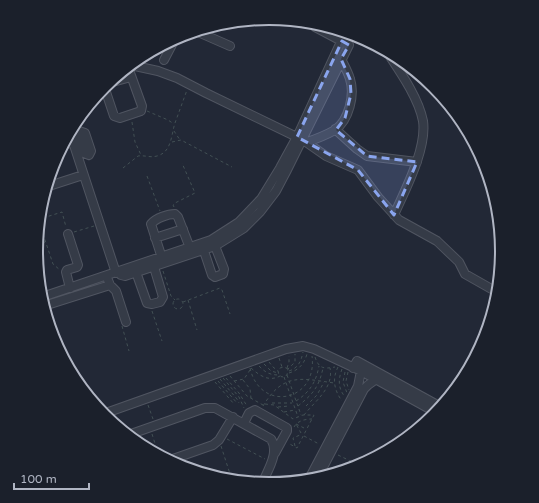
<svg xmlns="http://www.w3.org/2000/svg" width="539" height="503" font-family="'Varela Round',sans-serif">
<rect width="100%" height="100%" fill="#222836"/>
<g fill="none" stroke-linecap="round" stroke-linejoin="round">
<defs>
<path id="minor" d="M198,32L230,46
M391,58C403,76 419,100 423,121C427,149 405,190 394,215
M164,60L175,39
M135,66L158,71L177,78L206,93L303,140L326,156L358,170L378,197L399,220L437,241L459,262L465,274L495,291
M109,83L131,77
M104,86L114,116L120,118L141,111L142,106L129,70
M335,129L357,149L367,156L417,162
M73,133L79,131L85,133L91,151L89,155L84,153L79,138
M71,136L116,273
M307,142C316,139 326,135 335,130C349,120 355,95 350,79C348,72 344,65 341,59
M66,144H67
M49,186L83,175
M68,234L78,265L77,267L67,270L66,272L70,288
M155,238L183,229
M204,251L212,275L215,277L223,274L224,269L215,246
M162,258L151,224C156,218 168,214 175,214L178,217L190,248
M121,272V275L125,276L215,246L244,228L260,212L276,191L286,172L349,45L315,27
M136,272L147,303L152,304L160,302L163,297L154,267
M108,280L110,285L116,291L126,322
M45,296L211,240L239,222L261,199L280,168L297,137L345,33
M47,305L110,285
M353,368L357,361L441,407
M103,414L286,349L303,346L314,349L361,371L437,413
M244,423L249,413L255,410L287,428V431L275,453
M131,434L205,408H215L271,439C280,453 267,471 262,484
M170,460L213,445L219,440L233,417
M319,475L364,389L368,385L375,380
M310,477L358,386L361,371"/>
</defs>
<use href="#minor" stroke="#505561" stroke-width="10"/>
<path stroke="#425054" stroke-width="1" stroke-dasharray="3 3" stroke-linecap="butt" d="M147,111L168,120L174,124
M132,122L135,142L141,155
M174,131L180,140
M172,142L181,140L232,167
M123,168L138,156C145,155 150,158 157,156C172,152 171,135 175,123C179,112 183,101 187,90
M147,176L160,211
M174,207L173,205L175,203L195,193L182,163
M43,218L62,212L66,227
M41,228L53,264L60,270
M74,232L94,226
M37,244L45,242
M163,271L171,296L175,300
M173 304a5 5 0 1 1 10 0a5 5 0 1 1-10 0Z
M188,300L197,330
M183,302L220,288L222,290L230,314
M152,311L162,341
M122,326L129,351
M315,357C319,369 324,369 335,367
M279,358L282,367
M269,362L273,367L278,371
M264,364L271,371L278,373
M259,366C265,372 269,375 279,375
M338,367C332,379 334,390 342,401
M250,368C260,413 318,402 312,356
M251,368C260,376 269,382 280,376
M287,368L289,362V356
M288,369L284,367L280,368L278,371L279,375L282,377L287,375L288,369L295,362V354
M342,369C338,380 338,388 345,397
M289,371C298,368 301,362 303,352
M345,372L343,382L347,393
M348,372L346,381L349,390
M289,373C299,370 304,364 307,354
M287,375L301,415
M230,376L247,396L263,405
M284,377L298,417
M223,378L239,397L244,408
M226,378L239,393L247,406
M220,379L237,399L239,403
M243,380L250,389L251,398
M218,381L237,403
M234,381L244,379L250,370
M215,382L234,404
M296,401C310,392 316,382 319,366
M272,403H292
M265,404L274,405L293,419L303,415H314L297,448L288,443
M148,405L153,419
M263,406C283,373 300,378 334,383
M298,406C313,394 319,387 323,368
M306,406L317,395L324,382
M278,407L289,406
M284,412L295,410
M304,415C315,401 334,388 330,368
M296,424L306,429
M294,427C297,421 305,419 312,419
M152,434L158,453
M304,436L319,444
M227,439L265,459
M221,446L231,477
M295,446L293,438L300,435L301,433L296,424
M338,455L361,466"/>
<use href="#minor" stroke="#353b47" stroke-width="8"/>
</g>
<path fill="#8aa5ee" fill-opacity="0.2" stroke="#8aa5ee" stroke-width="3" stroke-dasharray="8 5" stroke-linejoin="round" d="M342,41L349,45L341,59L350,79L351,94L345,118L336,130L367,156L417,162L394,215L358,170L297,137Z"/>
<path d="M0 0H539V503H0ZM43 251a226 226 0 1 1 452 0a226 226 0 1 1-452 0Z" fill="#1b202b" fill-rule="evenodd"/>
<path fill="none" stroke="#b0b5c3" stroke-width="2" d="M43 251a226 226 0 1 1 452 0a226 226 0 1 1-452 0Z"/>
<path d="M14 483v6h75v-6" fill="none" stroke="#b0b5c3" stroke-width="2"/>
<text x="20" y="483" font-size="12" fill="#b0b5c3" stroke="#1b202b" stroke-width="3" paint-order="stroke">100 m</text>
</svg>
